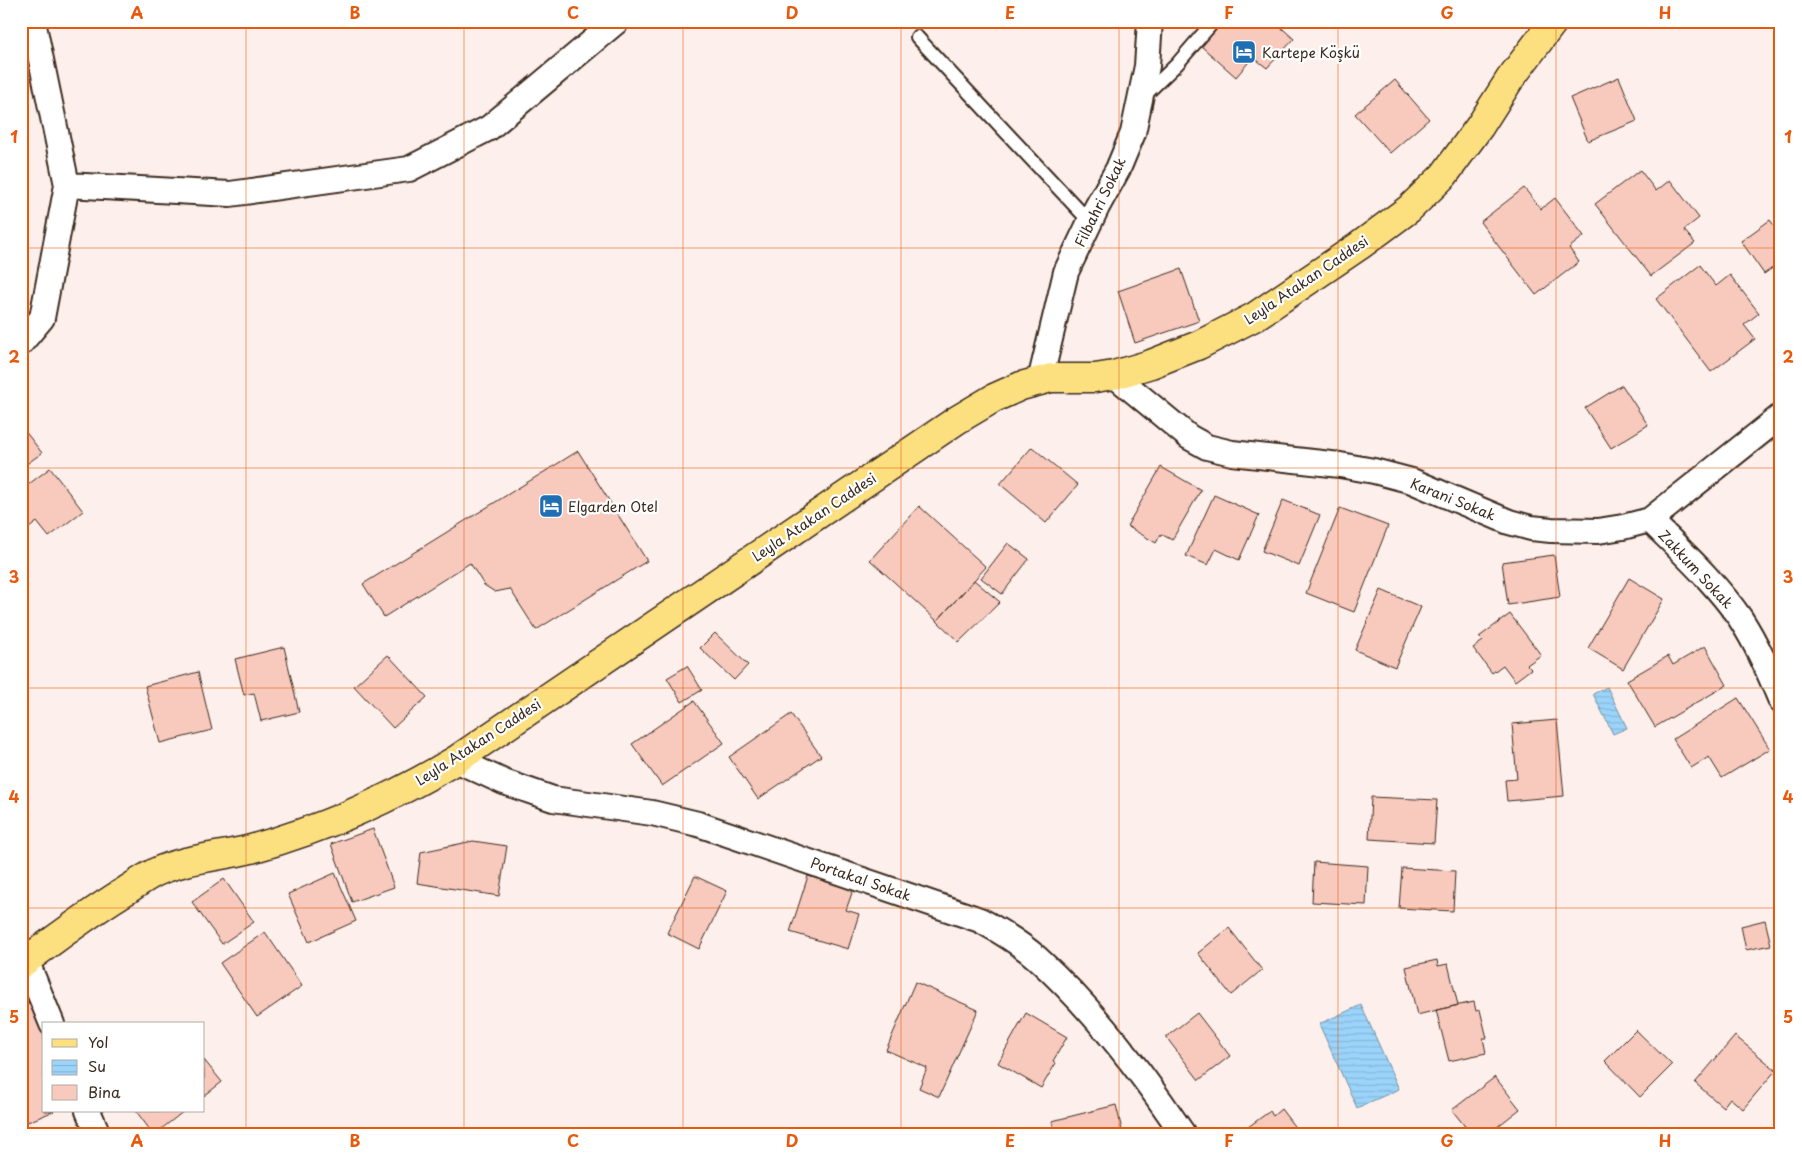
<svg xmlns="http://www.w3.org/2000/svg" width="1802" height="1155" font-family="'Playpen Sans',sans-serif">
<defs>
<pattern id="water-rules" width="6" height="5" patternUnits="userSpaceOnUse" patternTransform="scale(1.25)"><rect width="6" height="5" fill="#9bd4fb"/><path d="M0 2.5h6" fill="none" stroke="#86b6d7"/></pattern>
</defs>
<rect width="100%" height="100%" fill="#fdefeb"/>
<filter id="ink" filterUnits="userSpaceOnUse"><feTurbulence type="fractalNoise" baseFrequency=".02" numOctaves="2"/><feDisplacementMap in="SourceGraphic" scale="10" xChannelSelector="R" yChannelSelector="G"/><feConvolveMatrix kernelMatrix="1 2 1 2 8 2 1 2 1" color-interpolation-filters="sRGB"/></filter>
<g filter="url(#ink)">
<path fill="url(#water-rules)" stroke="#7590a3" d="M1607,687L1627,728L1613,734L1593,694Z
M1361,1005L1399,1089L1357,1108L1319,1024Z"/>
<path fill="#f8c9bd" stroke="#3b2a1e" d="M1223,21H1274L1294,39L1267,68L1253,57L1236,77L1201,46Z
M1619,77L1637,121L1588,141L1570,98Z
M1395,80L1429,119L1390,153L1355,114Z
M1640,170L1656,191L1670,180L1699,218L1684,230L1695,243L1651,276L1595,204Z
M1524,188L1541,209L1555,198L1584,236L1569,248L1579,262L1536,295L1480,222Z
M1770,220L1781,235V262L1764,274L1741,241Z
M1700,265L1716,286L1730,275L1759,313L1744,325L1755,339L1711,372L1656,299Z
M1181,269L1199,321L1135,343L1118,291Z
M1781,328V375L1773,373Z
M1622,385L1648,425L1611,448L1585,408Z
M21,426L42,453L21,468Z
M1032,447L1078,485L1046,523L1000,484Z
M578,451L647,561L536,630L510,589L495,592L484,585L470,563L384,617L363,584Z
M1161,467L1201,490L1172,540L1161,534L1156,543L1127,526Z
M50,468L83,511L49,537L37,522L29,528L21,519V490Z
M1214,495L1259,515L1239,560L1216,549L1208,565L1186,556Z
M1283,500L1320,515L1299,566L1262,551Z
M919,506L986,567L937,621L870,560Z
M1340,508L1388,526L1354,612L1306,593Z
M1008,543L1029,559L1002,594L981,578Z
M1554,555L1560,597L1508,605L1502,562Z
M1629,578L1664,599L1623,669L1588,648Z
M974,580L1000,602L959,642L937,621Z
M1381,590L1421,607L1395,667L1355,650Z
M1510,614L1541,655L1527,665L1531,669L1515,681L1503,665L1492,673L1473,648L1483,641L1479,637Z
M715,633L748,665L734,680L700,648Z
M1705,646L1727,685L1655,727L1627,680L1668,656L1673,665Z
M284,647L299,712L261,721L254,693L244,695L235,659Z
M388,655L427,697L393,728L354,686Z
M687,666L702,690L682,702L667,678Z
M198,672L212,730L160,743L145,686Z
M1738,698L1770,749L1722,778L1709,757L1691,768L1673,739Z
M694,701L724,743L662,786L632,744Z
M791,714L821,756L758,799L729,757Z
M1557,720L1564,796L1507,801L1505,780L1517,779L1512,724Z
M1371,797L1437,800L1434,843L1369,839Z
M373,829L394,887L352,902L331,844Z
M473,841L507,846L499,896L417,883L421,852Z
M1314,862L1368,866L1366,905L1312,902Z
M1402,868L1455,871L1453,911L1399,908Z
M335,873L356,921L309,942L288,894Z
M695,876L727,891L699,949L667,933Z
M808,876L853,890L846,910L859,914L848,949L790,932Z
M224,879L254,922L222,944L192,902Z
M1765,920L1771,945L1746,950L1741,926Z
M1229,928L1262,970L1231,995L1198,953Z
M265,932L302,986L257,1017L220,963Z
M1437,960L1438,966L1448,964L1458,1005L1417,1015L1406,967Z
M915,982L978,1010L939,1097L919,1088L927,1068L886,1050Z
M31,1002L44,1034V1111H54L28,1122L21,1107V1006Z
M1474,1002L1476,1011L1480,1010L1487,1038H1483L1486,1053L1449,1061L1436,1010Z
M1026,1013L1067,1037L1053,1061L1056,1063L1041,1088L998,1063Z
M1197,1013L1230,1056L1199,1080L1166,1037Z
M1636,1030L1672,1065L1640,1097L1605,1061Z
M1735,1036L1776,1070L1743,1109L1730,1098L1723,1107L1695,1083Z
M204,1060L222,1082L204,1096Z
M1495,1077L1520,1109L1488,1134H1471L1452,1110Z
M1116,1105L1123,1134H1055L1052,1121Z
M1281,1109L1300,1134H1247L1244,1130L1270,1111L1273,1116Z
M136,1111H184L155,1134H153Z
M1465,1126L1471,1134H1455Z"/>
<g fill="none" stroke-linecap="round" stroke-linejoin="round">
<defs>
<path id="lane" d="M917,37L1090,222
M1144,96L1177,64L1214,21"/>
<path id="street" d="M67,185L230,194L409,169L489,128L617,21
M21,343L42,318L67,185L33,21
M1114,375L1189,437L1207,447L1232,453L1340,465L1374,471L1412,481L1509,522L1531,528L1551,530L1598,531L1623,527L1650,520L1781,416
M1040,381L1066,272L1097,207L1118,169L1133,133L1147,66L1150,21
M1650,520C1681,551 1715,582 1740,618C1757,644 1769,672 1781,701
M456,760L504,782L553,799L652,813L698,824L980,920C1000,931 1020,943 1037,958C1093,1009 1141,1071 1183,1134
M26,960L52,1024
M88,1111L98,1134"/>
<path id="primary" d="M21,964C56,939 90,912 127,890C136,884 146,877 156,872C186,858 220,857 251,849C322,829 393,798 456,760L957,420L994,398L1021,386L1051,378H1095L1114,375L1151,364L1199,345L1254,317L1359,246L1409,209L1444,175L1480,126L1510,79L1554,21"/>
</defs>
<use href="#lane" stroke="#3b2a1e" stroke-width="16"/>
<use href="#street" stroke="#3b2a1e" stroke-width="28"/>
<use href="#primary" stroke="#3b2a1e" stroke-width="31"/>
<use href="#lane" stroke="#fff" stroke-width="12"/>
<use href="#street" stroke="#fff" stroke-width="24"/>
<use href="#primary" stroke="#fce080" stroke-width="28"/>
</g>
</g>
<path fill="none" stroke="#e8590c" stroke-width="1" stroke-opacity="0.55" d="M246,21V1134M464,21V1134M683,21V1134M901,21V1134M1119,21V1134M1338,21V1134M1556,21V1134M21,248H1781M21,468H1781M21,688H1781M21,908H1781"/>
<defs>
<symbol id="hotel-square" viewBox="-11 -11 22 22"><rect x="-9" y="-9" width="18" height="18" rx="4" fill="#1f6fb2" stroke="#fff"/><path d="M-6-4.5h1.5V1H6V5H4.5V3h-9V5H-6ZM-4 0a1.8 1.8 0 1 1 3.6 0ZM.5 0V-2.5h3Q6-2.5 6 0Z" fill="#fff"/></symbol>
</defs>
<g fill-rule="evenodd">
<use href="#hotel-square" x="1230" y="38" width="28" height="28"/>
<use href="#hotel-square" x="537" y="492" width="28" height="28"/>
</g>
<g text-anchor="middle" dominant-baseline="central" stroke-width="4.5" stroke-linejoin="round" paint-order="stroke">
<g font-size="14" fill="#3b2a1e" stroke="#fff" text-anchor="start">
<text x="1262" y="52">Kartepe Köşkü</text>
<text x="568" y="506">Elgarden Otel</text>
</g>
<g font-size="14" fill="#3b2a1e" stroke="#fff">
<text transform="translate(1100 202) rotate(-64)">Filbahri Sokak</text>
<text transform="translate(1306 280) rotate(-34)">Leyla Atakan Caddesi</text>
<text transform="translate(1453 499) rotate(22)">Karani Sokak</text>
<text transform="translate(814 517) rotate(-34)">Leyla Atakan Caddesi</text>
<text transform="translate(1696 569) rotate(47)">Zakkum Sokak</text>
<text transform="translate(478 742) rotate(-33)">Leyla Atakan Caddesi</text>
<text transform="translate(861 879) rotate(19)">Portakal Sokak</text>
</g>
</g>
<rect width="1802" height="1155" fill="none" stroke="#fff" stroke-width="55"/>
<rect x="42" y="1022" width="162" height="90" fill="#ffffff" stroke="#b1aaa5"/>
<rect x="52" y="1039" width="25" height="8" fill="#fce080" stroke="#b1aaa5"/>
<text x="88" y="1048" font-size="15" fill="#3b2a1e">Yol</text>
<rect x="52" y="1060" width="25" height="15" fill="url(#water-rules)" stroke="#b1aaa5"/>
<text x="88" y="1072" font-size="15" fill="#3b2a1e">Su</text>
<rect x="52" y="1085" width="25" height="15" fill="#f8c9bd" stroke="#b1aaa5"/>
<text x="88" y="1098" font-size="15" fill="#3b2a1e">Bina</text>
<rect x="28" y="28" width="1746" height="1100" fill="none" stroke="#e8590c" stroke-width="2"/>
<g font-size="16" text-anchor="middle" font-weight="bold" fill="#e8590c">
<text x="137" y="19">A</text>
<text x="355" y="19">B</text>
<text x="573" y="19">C</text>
<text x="792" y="19">D</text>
<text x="1010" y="19">E</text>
<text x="1229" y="19">F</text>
<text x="1447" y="19">G</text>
<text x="1665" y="19">H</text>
<text x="14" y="143">1</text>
<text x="1788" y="143">1</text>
<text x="14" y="363">2</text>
<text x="1788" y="363">2</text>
<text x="14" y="583">3</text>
<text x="1788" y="583">3</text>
<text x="14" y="803">4</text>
<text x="1788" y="803">4</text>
<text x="14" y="1023">5</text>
<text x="1788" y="1023">5</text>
<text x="137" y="1147">A</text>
<text x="355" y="1147">B</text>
<text x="573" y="1147">C</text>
<text x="792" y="1147">D</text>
<text x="1010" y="1147">E</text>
<text x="1229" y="1147">F</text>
<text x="1447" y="1147">G</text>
<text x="1665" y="1147">H</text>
</g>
</svg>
